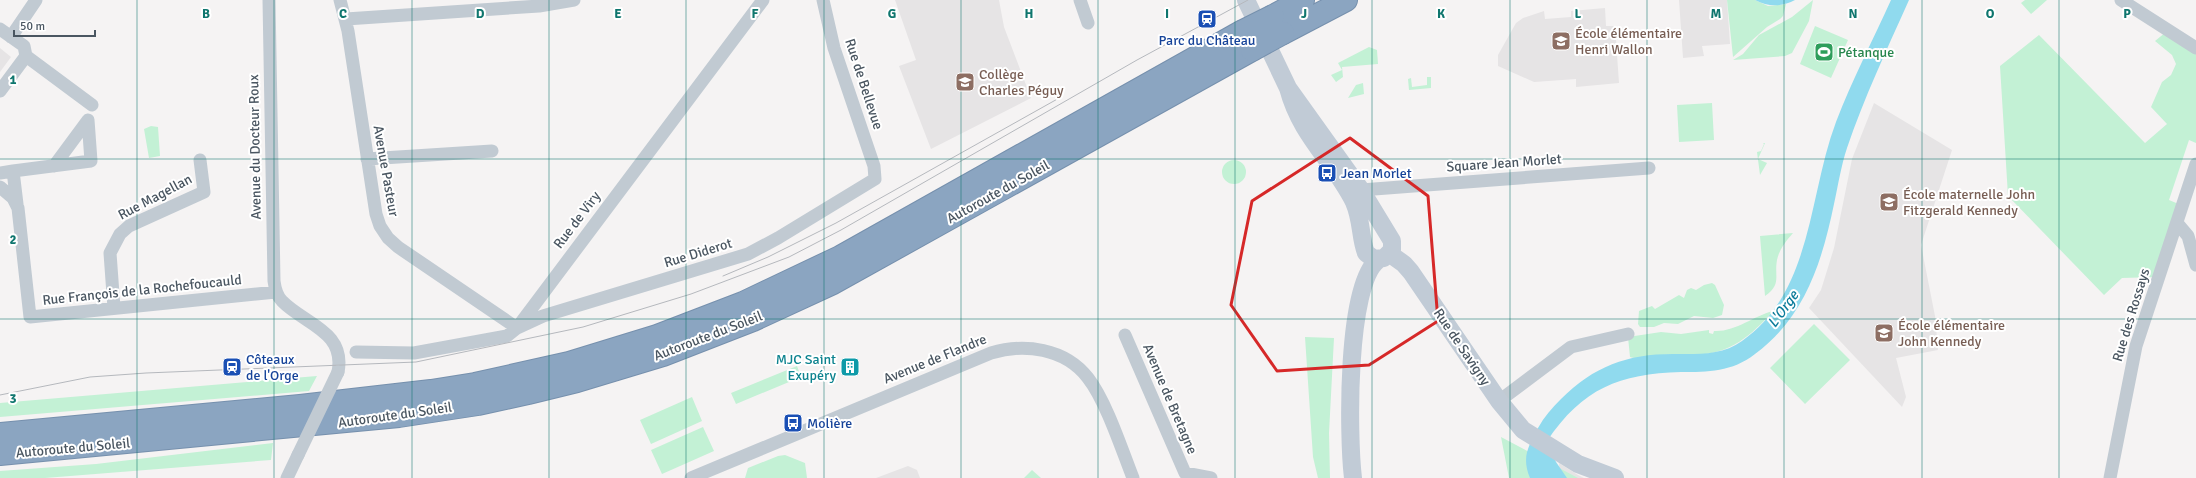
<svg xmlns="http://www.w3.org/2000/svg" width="2196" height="478" font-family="Signika,sans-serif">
<rect width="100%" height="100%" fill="#f5f3f3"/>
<path fill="#e6e4e5" d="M895,0H999L1004,27L1031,98L931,149L899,66L916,60Z
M1679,0H1727L1730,44L1702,46L1704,56L1683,58Z
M1605,8L1606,26H1615L1619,83L1576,87V79L1534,82L1498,66V55L1516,23L1523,18L1544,11L1545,19L1571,17V11Z
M0,48L11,57L0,72Z
M1874,103L1952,150L1921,245L1935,316L1938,350L1896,358L1906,397L1902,407L1809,308L1821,290L1834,248L1852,159Z
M1559,463L1578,475L1584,478H1560Z
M908,466L917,470L920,478H876Z"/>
<path fill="#c3f1d5" d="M1727,0H1755L1768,6L1786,4L1783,16L1780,19L1767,27L1733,57Z
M1813,0L1809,21L1792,53L1785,56L1733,60L1743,54L1759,35L1792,17Z
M2025,0H2047L2031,14L2021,3Z
M1815,26L1848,40L1831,78L1800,64Z
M2166,32L2196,50V143L2189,140L2169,200L2181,205L2156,277L2122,278L2104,295L2008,196L2000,66L2039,35L2145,143L2167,124L2151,107L2162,82L2171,75L2176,64L2172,55L2155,41Z
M1369,47L1377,50L1378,64L1342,67L1343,77L1336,82L1331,75L1342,70L1338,63Z
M1427,77H1431V88L1409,90L1408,79L1411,78L1412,87L1427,85Z
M1363,83L1364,94L1348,98L1356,85Z
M1712,103L1714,140L1679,142L1677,105Z
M151,126L158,127L160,156L149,158L144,129Z
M1763,143H1765L1758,159L1767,163L1760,175L1757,152L1761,151L1764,144Z
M1222 172a12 12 0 1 1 24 0a12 12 0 1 1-24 0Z
M1793,233C1786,241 1779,250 1777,260C1774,277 1782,284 1765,296L1760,236Z
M1712,283L1715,285L1724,305L1722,315L1713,318L1694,316L1678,324L1664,323L1654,327H1640L1638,324L1639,311L1652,306L1655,309L1679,295L1684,298L1687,290L1691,288L1696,290L1704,285Z
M1773,311C1752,335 1730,354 1696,355C1685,356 1674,354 1663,355C1654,355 1638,360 1630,357L1628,337L1661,332L1681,334L1709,330V333L1713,334L1714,331C1736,332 1753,316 1773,311Z
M1814,324L1850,360L1805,404L1770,368Z
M1305,337L1334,338L1329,433L1330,478H1318L1313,457Z
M797,366L801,377L736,404L731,393Z
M317,376L309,391L0,417V403Z
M692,397L702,421L651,444L640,420Z
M703,427L714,451L662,474L651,450Z
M1501,437L1578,478H1509Z
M273,443L271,460L45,478H0V471L96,464Z
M785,455L805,463L807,478H745L748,468L778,456Z
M1032,470L1041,478H1024Z"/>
<path fill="#90daee" d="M1755,0H1795C1782,7 1768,7 1755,0Z
M1891,0H1909C1887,49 1864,98 1847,148C1841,166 1838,186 1834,204C1822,262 1805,317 1755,354C1732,372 1708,372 1681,372C1619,374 1583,388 1547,441L1556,462L1567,478H1530C1521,456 1529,446 1538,428C1544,417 1552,408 1561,399C1595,365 1630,353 1678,354C1700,354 1723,355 1742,341C1813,291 1808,196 1836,122C1852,80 1873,40 1891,0Z"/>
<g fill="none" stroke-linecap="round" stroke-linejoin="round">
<defs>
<path id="highway" d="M1273,16L1303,0
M1283,33L1346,0
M0,434L300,406L431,391L475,384L569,363L657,336L743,303L840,257L1241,32
M0,454L399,416L478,404L528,393L577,381L663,355L753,320L833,283L1252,50"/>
</defs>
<use href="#highway" stroke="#7690ad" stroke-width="24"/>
<path stroke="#c1cad2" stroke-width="13" d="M269,0L274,281C275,289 277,296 282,301C304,324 346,331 338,372
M340,0L348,31L376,214L380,226L388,238L398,247L517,328
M1080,0L1088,23
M2121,0L2196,48
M346,19L539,6L574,0
M0,29L24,46L26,56L92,105
M11,37L36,0
M0,91L26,56
M367,159L492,151
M13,171L91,161L88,120L54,166
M0,173L13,171L17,204
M0,187L13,198L18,208L30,317L276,292
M1361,190L1649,168
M2177,223L2188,236L2196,265
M114,308L110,253L120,234L129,226L204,192L200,160
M517,328L543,316L748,254L778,238L875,179L874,166L834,48L823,0
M1125,335L1185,473L1211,478
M356,352L414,353L507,336L517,328L763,0
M1499,401L1571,347L1628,334
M287,478L298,455
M691,478L991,353C1024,343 1065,348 1088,378C1106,401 1122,450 1133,478
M2110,478L2136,346L2196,164"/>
<path stroke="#c1cbd6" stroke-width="18" d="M1246,0L1288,88L1361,190L1392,241V250L1384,258L1374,259L1366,253C1360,238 1362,220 1354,202C1333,160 1301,137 1288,88
M1390,254L1404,264L1411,272L1499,401L1523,430L1578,464L1615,478
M1353,478C1348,437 1346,284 1378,260"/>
<use href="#highway" stroke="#8ba5c1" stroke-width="22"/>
<path stroke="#b5b8bd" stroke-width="1" d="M723,276L768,257L836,223L1061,97
M0,395L90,377L146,373L416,362L583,327L691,294L789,257L841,230L1137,60L1248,0"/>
<defs>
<path id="highway-bridge" d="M1241,32L1273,16
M1252,50L1283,33"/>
</defs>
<use href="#highway-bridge" stroke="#7690ad" stroke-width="24" stroke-linecap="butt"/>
<path stroke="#c1cad2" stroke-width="13" d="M298,455L338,372"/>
<use href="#highway-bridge" stroke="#8ba5c1" stroke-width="22"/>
</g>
<path fill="none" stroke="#d62828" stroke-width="3" stroke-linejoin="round" d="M1350,138L1428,196L1438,321L1369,365L1277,371L1231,305L1252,201Z"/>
<path fill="none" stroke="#0f766e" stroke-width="1" stroke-opacity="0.55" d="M137,0V478M274,0V478M412,0V478M549,0V478M686,0V478M824,0V478M961,0V478M1098,0V478M1235,0V478M1372,0V478M1510,0V478M1647,0V478M1784,0V478M1922,0V478M2059,0V478M0,159H2196M0,319H2196"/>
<defs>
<symbol id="station-square" viewBox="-11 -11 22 22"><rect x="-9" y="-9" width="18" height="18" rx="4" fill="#1a4fb4" stroke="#fff"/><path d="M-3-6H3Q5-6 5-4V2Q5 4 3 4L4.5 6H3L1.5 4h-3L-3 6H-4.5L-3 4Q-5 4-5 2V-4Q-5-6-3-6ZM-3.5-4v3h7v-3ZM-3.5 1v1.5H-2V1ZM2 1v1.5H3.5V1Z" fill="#fff"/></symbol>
<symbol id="school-square" viewBox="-11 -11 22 22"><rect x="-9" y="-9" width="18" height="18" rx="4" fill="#8d6e63" stroke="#fff"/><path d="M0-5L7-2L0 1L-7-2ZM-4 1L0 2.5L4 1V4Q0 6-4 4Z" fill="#fff"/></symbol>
<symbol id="stadium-square" viewBox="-11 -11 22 22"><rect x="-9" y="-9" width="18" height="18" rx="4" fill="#2e9e5b" stroke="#fff"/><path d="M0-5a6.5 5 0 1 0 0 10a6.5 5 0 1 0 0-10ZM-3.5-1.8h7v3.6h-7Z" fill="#fff"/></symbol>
<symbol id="bus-square" viewBox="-11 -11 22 22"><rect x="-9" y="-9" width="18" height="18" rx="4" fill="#1a4fb4" stroke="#fff"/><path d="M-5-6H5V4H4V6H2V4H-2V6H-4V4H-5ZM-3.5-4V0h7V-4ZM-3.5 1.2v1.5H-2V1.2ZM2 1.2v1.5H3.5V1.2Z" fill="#fff"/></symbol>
<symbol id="building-square" viewBox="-11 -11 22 22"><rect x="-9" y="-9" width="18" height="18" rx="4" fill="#0f9aa8" stroke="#fff"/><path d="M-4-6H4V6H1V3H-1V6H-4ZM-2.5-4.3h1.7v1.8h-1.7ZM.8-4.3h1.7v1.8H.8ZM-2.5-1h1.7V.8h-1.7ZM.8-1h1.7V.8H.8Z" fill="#fff"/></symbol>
</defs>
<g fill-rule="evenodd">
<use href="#station-square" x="1196" y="8" width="22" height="22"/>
<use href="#school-square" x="1550" y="30" width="22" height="22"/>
<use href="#stadium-square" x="1813" y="41" width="22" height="22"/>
<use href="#school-square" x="954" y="71" width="22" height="22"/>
<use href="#bus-square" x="1316" y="162" width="22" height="22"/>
<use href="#school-square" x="1878" y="191" width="22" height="22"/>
<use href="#school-square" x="1873" y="322" width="22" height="22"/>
<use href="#station-square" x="221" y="356" width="22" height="22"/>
<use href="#building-square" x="839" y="356" width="22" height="22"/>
<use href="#bus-square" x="782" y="412" width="22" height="22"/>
</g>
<g text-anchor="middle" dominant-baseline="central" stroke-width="4" stroke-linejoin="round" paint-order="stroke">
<g font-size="14" fill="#785e54" stroke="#fff" text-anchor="start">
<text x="1575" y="33">École élémentaire<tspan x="1575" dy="16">Henri Wallon</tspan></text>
<text x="979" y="74">Collège<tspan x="979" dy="16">Charles Péguy</tspan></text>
<text x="1903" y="194">École maternelle John<tspan x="1903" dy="16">Fitzgerald Kennedy</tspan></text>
<text x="1898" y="325">École élémentaire<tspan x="1898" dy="16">John Kennedy</tspan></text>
</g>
<g font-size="14" fill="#164399" stroke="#fff" text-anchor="start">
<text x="1207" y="40" text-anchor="middle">Parc du Château</text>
<text x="1341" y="173">Jean Morlet</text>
<text x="246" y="359">Côteaux<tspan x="246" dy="16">de l'Orge</tspan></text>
<text x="807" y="423">Molière</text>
</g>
<g font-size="14" fill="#27864d" stroke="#fff" text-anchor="start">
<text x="1838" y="52">Pétanque</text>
</g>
<g font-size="14" fill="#4a5661" stroke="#fff">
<text transform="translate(864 84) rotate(72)">Rue de Bellevue</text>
<text transform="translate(255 147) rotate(-91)">Avenue du Docteur Roux</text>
<text transform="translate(1504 163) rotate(-4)">Square Jean Morlet</text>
<text transform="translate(386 171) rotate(80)">Avenue Pasteur</text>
<text transform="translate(998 192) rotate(-29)">Autoroute du Soleil</text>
<text transform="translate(155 197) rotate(-28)">Rue Magellan</text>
<text transform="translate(577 220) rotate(-53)">Rue de Viry</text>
<text transform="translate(698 253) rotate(-17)">Rue Diderot</text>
<text transform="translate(142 290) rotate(-6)">Rue François de la Rochefoucauld</text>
<text transform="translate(2131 315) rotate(-73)">Rue des Rossays</text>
<text transform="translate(708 336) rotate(-21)">Autoroute du Soleil</text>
<text transform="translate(1462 347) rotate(56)">Rue de Savigny</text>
<text transform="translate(935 359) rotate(-22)">Avenue de Flandre</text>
<text transform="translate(1170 399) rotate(67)">Avenue de Bretagne</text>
<text transform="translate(395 415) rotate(-8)">Autoroute du Soleil</text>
<text transform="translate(73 448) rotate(-5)">Autoroute du Soleil</text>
</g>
<g font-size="14" fill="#0d838f" stroke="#fff" text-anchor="end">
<text x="836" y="359">MJC Saint<tspan x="836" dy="16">Exupéry</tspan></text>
</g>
<g font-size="15" font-style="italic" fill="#0c7c9b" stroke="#fff">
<text transform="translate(1783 309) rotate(-54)">L'Orge</text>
</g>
</g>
<g font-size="13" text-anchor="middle" font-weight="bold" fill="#0f766e" stroke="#fff" stroke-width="4" stroke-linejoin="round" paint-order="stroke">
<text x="206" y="18">B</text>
<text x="343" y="18">C</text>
<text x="480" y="18">D</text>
<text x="618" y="18">E</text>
<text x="755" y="18">F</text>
<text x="892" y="18">G</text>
<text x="1029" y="18">H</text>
<text x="1167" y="18">I</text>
<text x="1304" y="18">J</text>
<text x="1441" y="18">K</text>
<text x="1578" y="18">L</text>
<text x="1716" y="18">M</text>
<text x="1853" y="18">N</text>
<text x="1990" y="18">O</text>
<text x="2127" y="18">P</text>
<text x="13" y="84">1</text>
<text x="13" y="244">2</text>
<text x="13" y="403">3</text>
</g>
<path d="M14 30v6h81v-6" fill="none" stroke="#4a5661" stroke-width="2"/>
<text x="20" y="30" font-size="12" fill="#4a5661" stroke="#ffffff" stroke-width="3" paint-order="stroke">50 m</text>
</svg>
